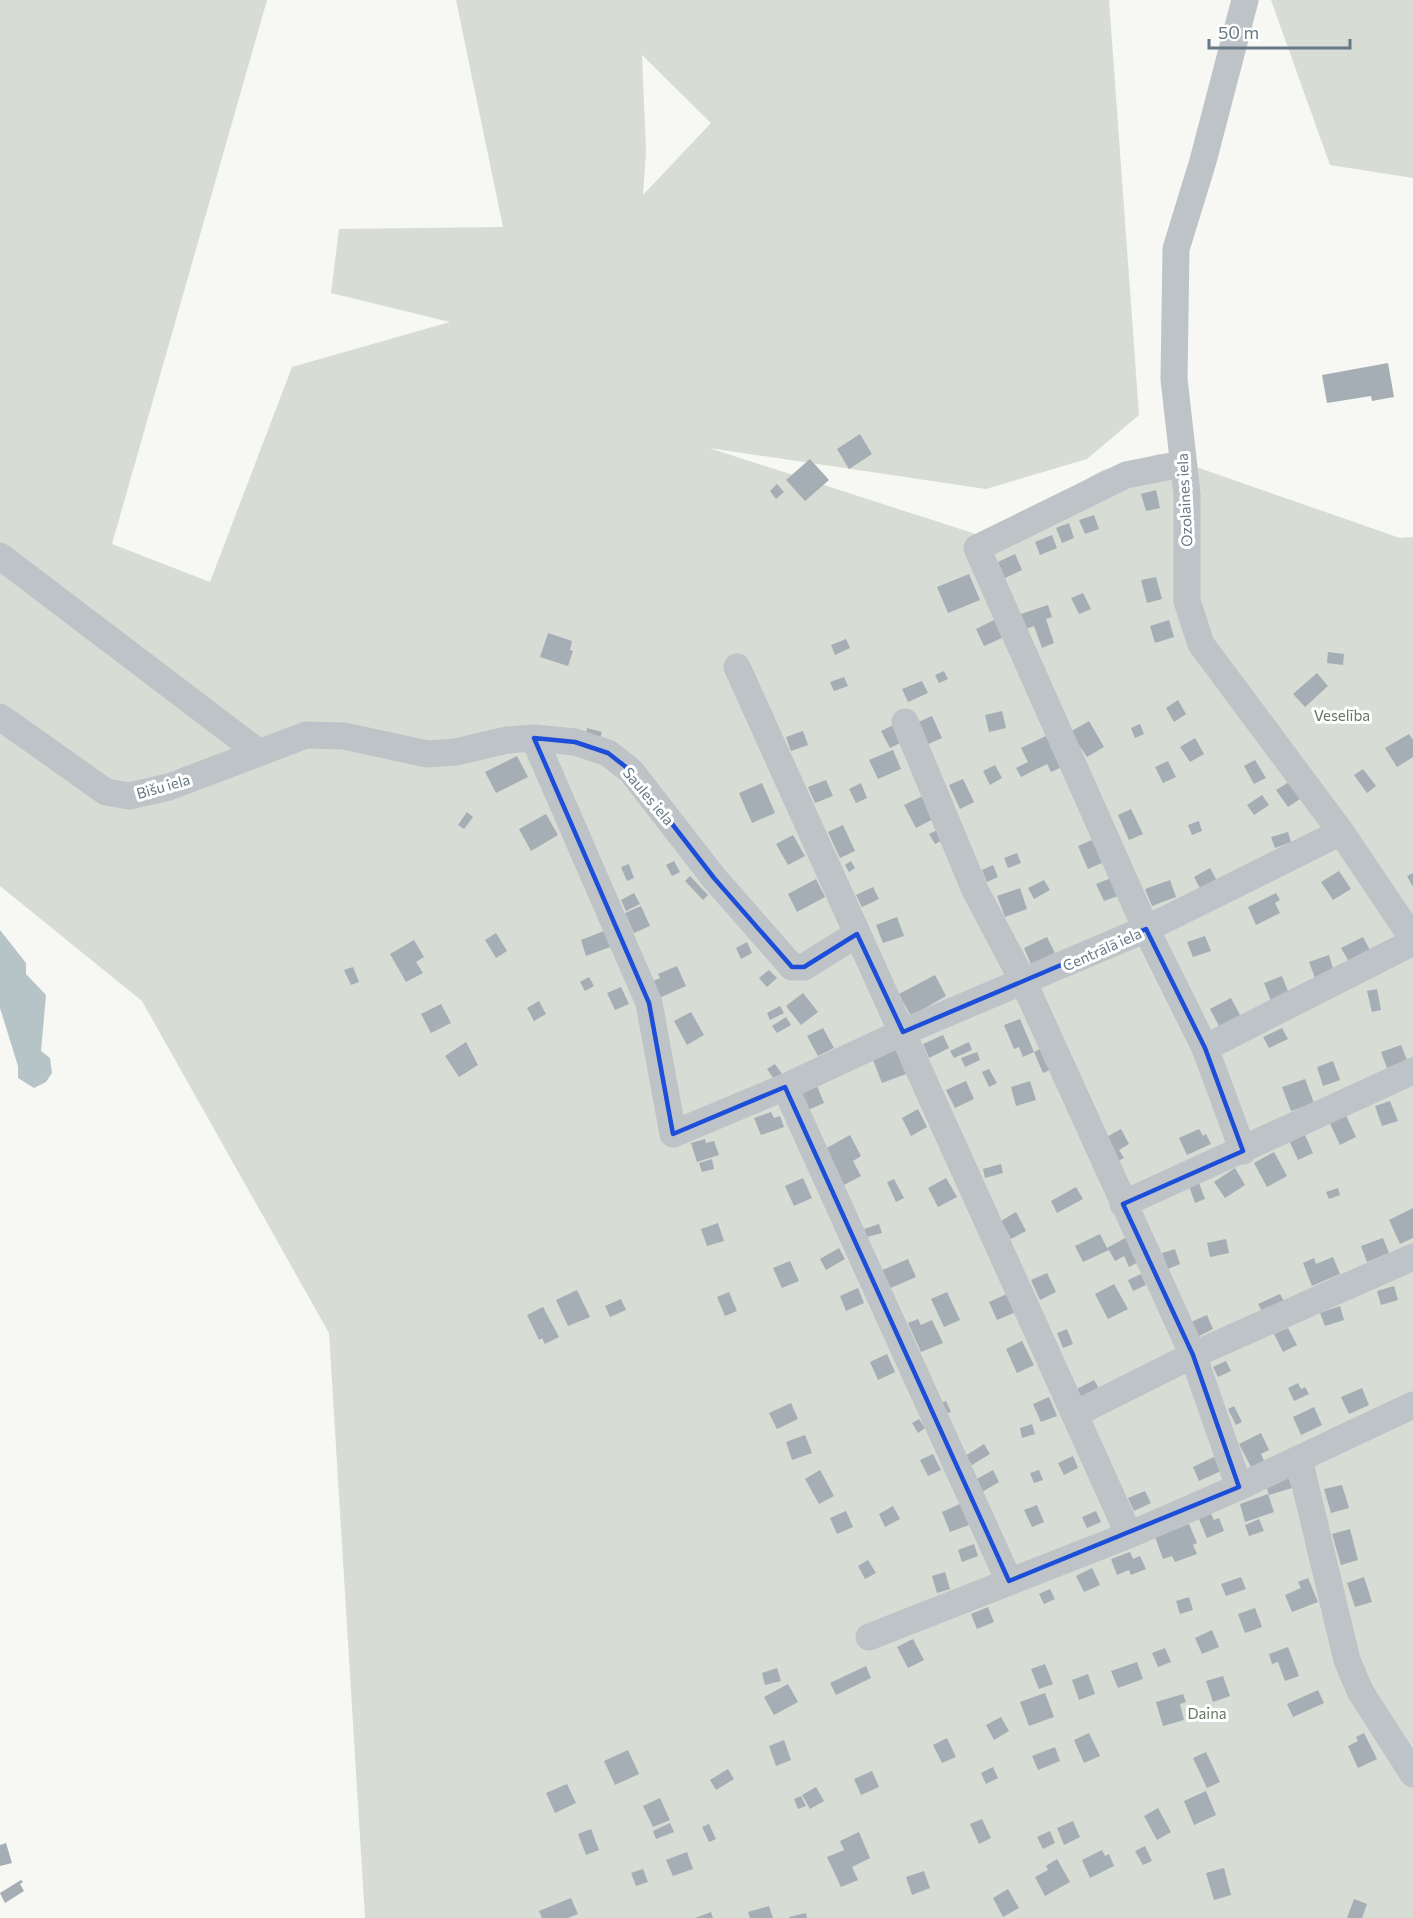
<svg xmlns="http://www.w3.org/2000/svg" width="1413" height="1918" font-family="Commissioner,sans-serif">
<rect width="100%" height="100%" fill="#f7f7f4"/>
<path fill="#d7dcd4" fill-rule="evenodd" d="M0,0H267L112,544L210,582L292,367L450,322L331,293L339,229L503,227L456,0H1109L1139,415L1087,459L986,489L709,448L982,536L1103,470L1159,454L1400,538L1413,537V1918H365L329,1333L142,1001L0,886ZM642,55L711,123L643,195L646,152Z
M1271,0H1413V178L1330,165Z"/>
<path fill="#b6c3c7" d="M0,930L26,963V974L46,995L41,1051L50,1058L52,1073L46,1082L34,1088L18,1078V1066L0,1008Z"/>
<path fill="#a5aeb4" d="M1388,363L1394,397L1372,401L1371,396L1327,403L1322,375Z
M860,434L872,454L849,469L837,449Z
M810,459L829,480L805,501L786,480Z
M777,484L784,492L776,499L770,491Z
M1156,490L1160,508L1146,511L1141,494Z
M1094,515L1099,529L1085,534L1079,520Z
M1069,523L1074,538L1062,543L1056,528Z
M1052,535L1057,548L1040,555L1035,542Z
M1015,554L1022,570L1005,578L998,562Z
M969,574L980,600L948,613L937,587Z
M1156,577L1162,599L1147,603L1141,580Z
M1083,593L1091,609L1079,614L1071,598Z
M1048,605L1052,617L1046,619L1054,643L1042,648L1034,626L1026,629L1021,614Z
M994,620L1002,638L984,646L976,629Z
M1169,620L1174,637L1155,643L1150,626Z
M548,633L572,641L570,650L573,651L568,666L540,657Z
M846,639L850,648L835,655L831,645Z
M1328,652L1344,654L1343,665L1327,663Z
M944,671L948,679L939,683L935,675Z
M1317,673L1328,686L1305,707L1293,694Z
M844,677L848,686L834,691L830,682Z
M922,681L928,693L908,702L902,689Z
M1178,700L1186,714L1174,722L1166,708Z
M1002,711L1006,728L989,732L985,715Z
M932,716L942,738L924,746L914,724Z
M1089,721L1104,747L1087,757L1070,732Z
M1140,724L1144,734L1135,738L1131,728Z
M893,725L902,742L890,748L881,731Z
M587,728L602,732L600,738L586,734Z
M803,731L808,745L791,751L786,737Z
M1409,734L1413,740V757L1397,767L1385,748Z
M1048,735L1064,766L1051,772L1047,764L1021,777L1016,768L1028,762L1021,748Z
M1195,738L1204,754L1190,762L1180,747Z
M893,750L901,769L878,779L869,760Z
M517,756L528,777L496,793L485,772Z
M1255,760L1266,778L1254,784L1244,766Z
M1168,761L1176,777L1163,783L1155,767Z
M995,765L1002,778L990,785L983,771Z
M1363,769L1376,786L1367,793L1354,775Z
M963,779L974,802L960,809L949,785Z
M826,780L833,796L815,803L808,787Z
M1289,782L1300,799L1288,807L1276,790Z
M762,783L775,813L752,823L739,793Z
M861,783L867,798L856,803L849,789Z
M927,794L939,816L916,828L904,805Z
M1262,795L1269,805L1254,815L1247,805Z
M1131,809L1143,834L1129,840L1118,815Z
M467,812L473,817L464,829L458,825Z
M546,814L558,835L531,851L519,829Z
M1199,821L1202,831L1192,835L1188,825Z
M843,825L855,851L840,858L828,832Z
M939,829L945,839L935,844L929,834Z
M1288,832L1291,842L1275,848L1271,837Z
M793,835L805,856L788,865L776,844Z
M1092,840L1102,863L1088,869L1078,846Z
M1017,853L1021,863L1008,868L1004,858Z
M674,861L680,872L672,876L666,865Z
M851,861L855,868L849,872L845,865Z
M629,864L634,878L627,881L621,867Z
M993,865L998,877L987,882L982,870Z
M1210,868L1217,881L1201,890L1194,877Z
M1339,871L1351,889L1333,900L1321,882Z
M1413,873V887L1407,876Z
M690,876L708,895L703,900L685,881Z
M1111,878L1118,896L1104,901L1096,884Z
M816,879L825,897L797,912L788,894Z
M1044,880L1050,890L1034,899L1028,888Z
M1170,880L1176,897L1152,906L1145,889Z
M873,887L879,899L862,907L856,895Z
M1020,888L1027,909L1005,917L997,896Z
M634,893L640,904L626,911L621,900Z
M1276,893L1280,900L1275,903L1280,913L1256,925L1248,907Z
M641,906L650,926L634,933L625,913Z
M897,917L904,936L883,943L876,925Z
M604,931L610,947L586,956L581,940Z
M496,933L507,951L496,958L485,940Z
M1205,936L1211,951L1193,957L1187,942Z
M1047,937L1055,953L1031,964L1024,948Z
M1363,937L1372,954L1351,965L1341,948Z
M414,940L424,957L416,962L423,973L406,982L390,954Z
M747,942L752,953L741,959L736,948Z
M1329,955L1334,972L1315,978L1309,962Z
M677,966L686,986L659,998L651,982L660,978L658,974Z
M353,967L359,982L351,985L344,970Z
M769,970L777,978L767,987L759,978Z
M935,975L946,996L911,1016L899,994Z
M1282,976L1289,994L1271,1001L1264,983Z
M589,977L594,986L585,991L580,982Z
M621,987L629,1004L615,1010L607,993Z
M1377,989L1381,1010L1372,1012L1367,991Z
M803,993L818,1012L801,1025L786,1006Z
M1231,998L1240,1015L1219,1026L1210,1009Z
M539,1001L546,1014L534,1021L527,1008Z
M441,1004L451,1023L431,1033L421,1014Z
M780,1006L784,1013L770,1020L767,1013Z
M691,1012L704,1035L687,1045L674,1021Z
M786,1017L791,1025L777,1033L772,1026Z
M1020,1019L1034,1052L1023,1057L1019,1047L1014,1049L1004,1025Z
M823,1028L834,1048L818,1056L807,1036Z
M1282,1028L1288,1039L1269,1048L1263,1037Z
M943,1035L949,1048L929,1058L923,1044Z
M466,1042L478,1065L459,1077L445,1056Z
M969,1042L972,1050L954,1058L950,1051Z
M1401,1045L1407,1060L1387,1068L1381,1052Z
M1044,1047L1054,1068L1043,1073L1034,1052Z
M896,1050L906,1074L882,1083L873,1060Z
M977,1052L980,1060L965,1067L961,1058Z
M1333,1061L1340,1080L1323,1086L1317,1067Z
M775,1064L782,1074L774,1079L767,1069Z
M989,1069L997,1083L989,1087L982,1072Z
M1305,1079L1314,1103L1291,1111L1282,1087Z
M966,1081L974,1099L955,1108L946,1090Z
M1030,1081L1036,1100L1016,1106L1011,1087Z
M817,1086L824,1103L808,1110L801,1093Z
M1390,1101L1398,1121L1382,1126L1375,1106Z
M918,1109L927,1127L911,1136L902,1118Z
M1344,1111L1356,1137L1340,1145L1328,1119Z
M771,1112L774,1118L780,1116L784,1127L761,1135L754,1118Z
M1121,1129L1129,1144L1119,1150L1124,1158L1116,1162L1103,1139Z
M1199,1129L1203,1136L1206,1134L1211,1144L1187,1155L1179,1138Z
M1304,1133L1313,1153L1298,1160L1289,1140Z
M850,1135L861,1156L853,1161L861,1176L844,1185L825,1149Z
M705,1139L706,1143L714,1141L719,1155L697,1162L691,1143Z
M1274,1152L1287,1176L1267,1187L1254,1163Z
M712,1159L714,1169L702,1172L699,1163Z
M1001,1164L1003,1173L985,1178L983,1169Z
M1235,1168L1245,1185L1225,1198L1214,1182Z
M803,1178L812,1198L794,1206L785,1186Z
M946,1178L957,1197L938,1207L928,1188Z
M894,1179L904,1198L896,1202L887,1182Z
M1199,1183L1205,1199L1195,1203L1189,1186Z
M1076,1187L1083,1199L1057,1213L1051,1201Z
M1338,1188L1340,1195L1329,1199L1326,1192Z
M1413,1208V1238L1400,1244L1389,1220Z
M1016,1212L1026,1231L1011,1239L1001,1221Z
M718,1223L724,1241L707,1246L701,1229Z
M879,1224L882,1233L867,1237L864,1229Z
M1100,1234L1107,1248L1127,1237L1140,1261L1129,1267L1124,1256L1115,1261L1109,1250L1083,1262L1075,1246Z
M1383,1238L1389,1253L1367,1262L1361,1246Z
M1226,1239L1229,1253L1210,1257L1207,1243Z
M839,1248L845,1259L826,1270L820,1259Z
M1175,1249L1180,1264L1168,1269L1162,1253Z
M1333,1257L1340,1274L1312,1286L1303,1263L1314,1258L1316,1264Z
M908,1259L916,1277L886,1290L878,1272Z
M790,1261L799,1281L782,1288L773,1268Z
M1047,1273L1056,1292L1040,1300L1031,1280Z
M1141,1274L1146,1285L1133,1291L1128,1280Z
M1114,1284L1128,1309L1108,1319L1095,1294Z
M1394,1286L1398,1300L1381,1305L1377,1291Z
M858,1288L864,1303L846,1311L840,1296Z
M577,1290L590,1317L568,1326L556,1300Z
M729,1292L737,1311L725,1316L717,1297Z
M947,1292L960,1320L944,1327L931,1299Z
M1007,1294L1016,1312L997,1320L989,1302Z
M1280,1294L1284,1301L1262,1311L1258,1304Z
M621,1299L626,1310L610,1317L605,1306Z
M1340,1306L1344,1320L1325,1326L1320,1313Z
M543,1307L559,1337L545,1344L542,1338L539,1340L527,1315Z
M1207,1315L1213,1329L1197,1337L1191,1322Z
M918,1319L921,1325L932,1320L943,1343L921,1352L908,1323Z
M1288,1328L1297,1345L1283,1352L1274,1334Z
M1067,1329L1073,1344L1063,1348L1057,1333Z
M1022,1341L1034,1365L1017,1373L1006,1349Z
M887,1354L895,1372L878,1380L870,1362Z
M1226,1361L1231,1371L1218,1377L1213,1367Z
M1094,1380L1104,1397L1083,1408L1073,1391Z
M1298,1383L1301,1389L1305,1387L1309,1394L1294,1401L1288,1388Z
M1362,1388L1369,1405L1349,1414L1341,1397Z
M1049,1397L1057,1416L1041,1422L1033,1404Z
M946,1401L951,1412L942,1415L938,1404Z
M791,1403L798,1419L777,1429L769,1413Z
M1234,1406L1242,1422L1236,1425L1228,1409Z
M1314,1407L1322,1425L1301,1435L1293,1417Z
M919,1419L925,1428L918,1433L912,1423Z
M1032,1424L1035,1434L1022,1438L1020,1428Z
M1261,1433L1269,1450L1261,1454L1265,1463L1252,1469L1239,1444Z
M805,1435L812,1453L792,1460L786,1442Z
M984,1444L990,1454L972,1465L965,1456Z
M933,1454L941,1470L928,1476L920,1460Z
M1073,1456L1078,1468L1064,1475L1058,1463Z
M1214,1457L1221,1471L1199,1481L1193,1467Z
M820,1470L834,1496L819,1504L805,1479Z
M993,1470L999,1482L982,1492L975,1480Z
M1039,1470L1043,1480L1034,1483L1030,1473Z
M1288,1475L1292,1488L1269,1495L1265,1482Z
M1342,1485L1349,1508L1331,1513L1324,1489Z
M1145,1491L1151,1503L1134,1511L1128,1498Z
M1268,1494L1274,1512L1245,1522L1240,1504Z
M960,1504L969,1525L950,1532L942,1512Z
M1037,1505L1044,1522L1032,1527L1024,1510Z
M893,1506L900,1519L885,1527L879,1514Z
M846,1511L853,1527L837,1534L830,1518Z
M1096,1511L1101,1522L1087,1528L1082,1517Z
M1211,1514L1214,1520L1219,1518L1224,1531L1207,1538L1199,1519Z
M1259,1519L1264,1531L1249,1536L1245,1525Z
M1189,1524L1197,1543L1193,1545L1197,1554L1175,1562L1172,1556L1163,1559L1155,1537Z
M1350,1529L1358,1560L1341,1565L1332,1534Z
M974,1544L978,1556L962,1562L958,1550Z
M1130,1552L1133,1559L1140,1556L1146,1569L1131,1575L1129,1570L1117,1575L1111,1559Z
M868,1560L876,1573L865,1579L858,1566Z
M1092,1568L1100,1585L1084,1592L1076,1576Z
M945,1572L950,1589L937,1593L932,1576Z
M1241,1577L1246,1589L1226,1596L1221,1584Z
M1364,1577L1372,1602L1355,1607L1347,1583Z
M1308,1578L1318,1602L1292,1612L1285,1595L1301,1588L1298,1582Z
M1050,1589L1055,1599L1044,1604L1039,1594Z
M1189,1597L1193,1610L1180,1614L1176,1601Z
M988,1607L994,1622L977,1629L971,1614Z
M1255,1608L1262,1627L1245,1633L1238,1614Z
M1212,1630L1219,1647L1202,1654L1195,1638Z
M913,1639L924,1660L908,1668L897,1647Z
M1288,1647L1299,1676L1285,1681L1278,1662L1272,1664L1269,1654Z
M1165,1648L1171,1662L1158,1667L1152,1653Z
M1137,1662L1143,1679L1118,1688L1111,1671Z
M1045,1664L1053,1684L1039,1689L1031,1669Z
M866,1666L871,1678L836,1695L830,1683Z
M777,1668L781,1681L765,1685L762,1673Z
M1088,1674L1095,1694L1079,1700L1072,1680Z
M1223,1676L1230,1696L1213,1702L1206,1681Z
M788,1684L798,1702L774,1715L764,1697Z
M1318,1690L1324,1703L1293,1717L1287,1704Z
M1045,1693L1054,1717L1029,1726L1020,1702Z
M1183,1694L1186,1702L1180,1704L1184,1720L1163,1726L1156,1702Z
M1001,1717L1009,1731L994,1740L986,1725Z
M1089,1733L1100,1756L1084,1763L1074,1740Z
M1364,1733L1377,1759L1358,1768L1348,1746L1358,1741L1356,1737Z
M947,1738L956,1757L942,1763L933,1745Z
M784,1740L791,1760L776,1766L769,1746Z
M1055,1747L1060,1761L1038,1770L1032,1756Z
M628,1750L639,1774L615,1785L604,1761Z
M1206,1752L1220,1782L1207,1788L1193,1758Z
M993,1767L998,1778L986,1784L981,1773Z
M728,1769L734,1779L716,1790L710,1780Z
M872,1771L879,1787L861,1795L854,1779Z
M567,1784L576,1803L555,1813L546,1793Z
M816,1787L824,1801L810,1809L802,1795Z
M1206,1791L1216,1815L1194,1825L1184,1801Z
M801,1796L806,1806L798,1809L794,1799Z
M660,1798L670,1820L653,1827L643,1806Z
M1158,1808L1171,1832L1157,1840L1144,1816Z
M982,1819L991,1838L979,1844L970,1824Z
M1073,1821L1080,1837L1064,1845L1057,1828Z
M670,1823L674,1832L656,1839L653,1831Z
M709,1824L716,1839L709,1842L702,1827Z
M591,1829L599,1850L586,1855L578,1834Z
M1050,1831L1055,1843L1043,1849L1037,1837Z
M859,1832L870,1858L852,1867L858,1880L841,1887L827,1857L844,1850L840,1841Z
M6,1843L12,1863L0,1866V1845Z
M1145,1846L1152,1861L1143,1865L1135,1851Z
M1102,1850L1105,1856L1109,1854L1114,1866L1090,1878L1082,1860Z
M687,1852L693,1869L673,1876L666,1860Z
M1057,1859L1070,1882L1045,1896L1035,1877L1048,1870L1046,1866Z
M1224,1868L1231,1895L1214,1900L1206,1873Z
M643,1869L648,1882L636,1886L631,1873Z
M924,1871L930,1888L912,1895L906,1877Z
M21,1880L23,1882L20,1884L24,1891L5,1903L0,1893Z
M1008,1889L1019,1908L1003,1917L993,1898Z
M571,1898L578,1914L568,1918H542L539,1911Z
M1354,1899L1367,1904L1362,1918H1347Z
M769,1906L773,1918H750L748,1912Z
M711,1912L713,1918H695Z
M806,1913L807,1918H789V1917Z"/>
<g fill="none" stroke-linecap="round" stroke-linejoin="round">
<path stroke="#bec3c7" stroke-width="27" d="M1245,0L1203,161L1176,249L1174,379L1187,494V601L1201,644L1341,832L1413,939
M1182,464L1126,475L977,548L1146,929L1205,1048L1243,1151
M0,556L258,752
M737,667L1129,1535
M0,717L106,792L129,796L169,787L306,735L344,736L427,754L456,752L507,740L534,738L575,742L608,753L631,771L714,878L792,967H804L857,934
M905,722L975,890L1024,983L1193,1355L1239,1487
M534,738L649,1003L673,1134L785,1087L903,1032L1146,929L1341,832
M1205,1048L1413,942
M785,1087L1009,1581
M1123,1204L1413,1071
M1075,1414L1193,1355L1413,1257
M1299,1459L1347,1660L1360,1691L1413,1774
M869,1637L1129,1535L1239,1487L1413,1405"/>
</g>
<path fill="none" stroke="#1d4ed8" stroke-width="4.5" stroke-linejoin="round" d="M534,738L575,742L608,753L631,771L714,878L792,967H804L857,934L903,1032L1146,929L1205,1048L1243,1151L1123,1204L1193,1355L1239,1487L1009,1581L785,1087L673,1134L649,1003Z"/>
<g text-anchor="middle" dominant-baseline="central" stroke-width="6" stroke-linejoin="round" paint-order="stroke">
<g font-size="15" fill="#677985" stroke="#fff">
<text transform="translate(1184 500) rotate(-93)">Ozolaines iela</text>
<text transform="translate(163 786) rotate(-16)">Bišu iela</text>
<text transform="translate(649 796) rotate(50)">Saules iela</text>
<text transform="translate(1102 949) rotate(-24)">Centrālā iela</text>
</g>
<g font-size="15" fill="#667762" stroke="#fff">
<text x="1342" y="715">Veselība</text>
<text x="1207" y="1713">Daina</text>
</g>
</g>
<path d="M1209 39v9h141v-9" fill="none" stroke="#677985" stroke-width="3"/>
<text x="1218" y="39" font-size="18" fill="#677985" stroke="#ffffff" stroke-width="4.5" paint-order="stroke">50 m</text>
</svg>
